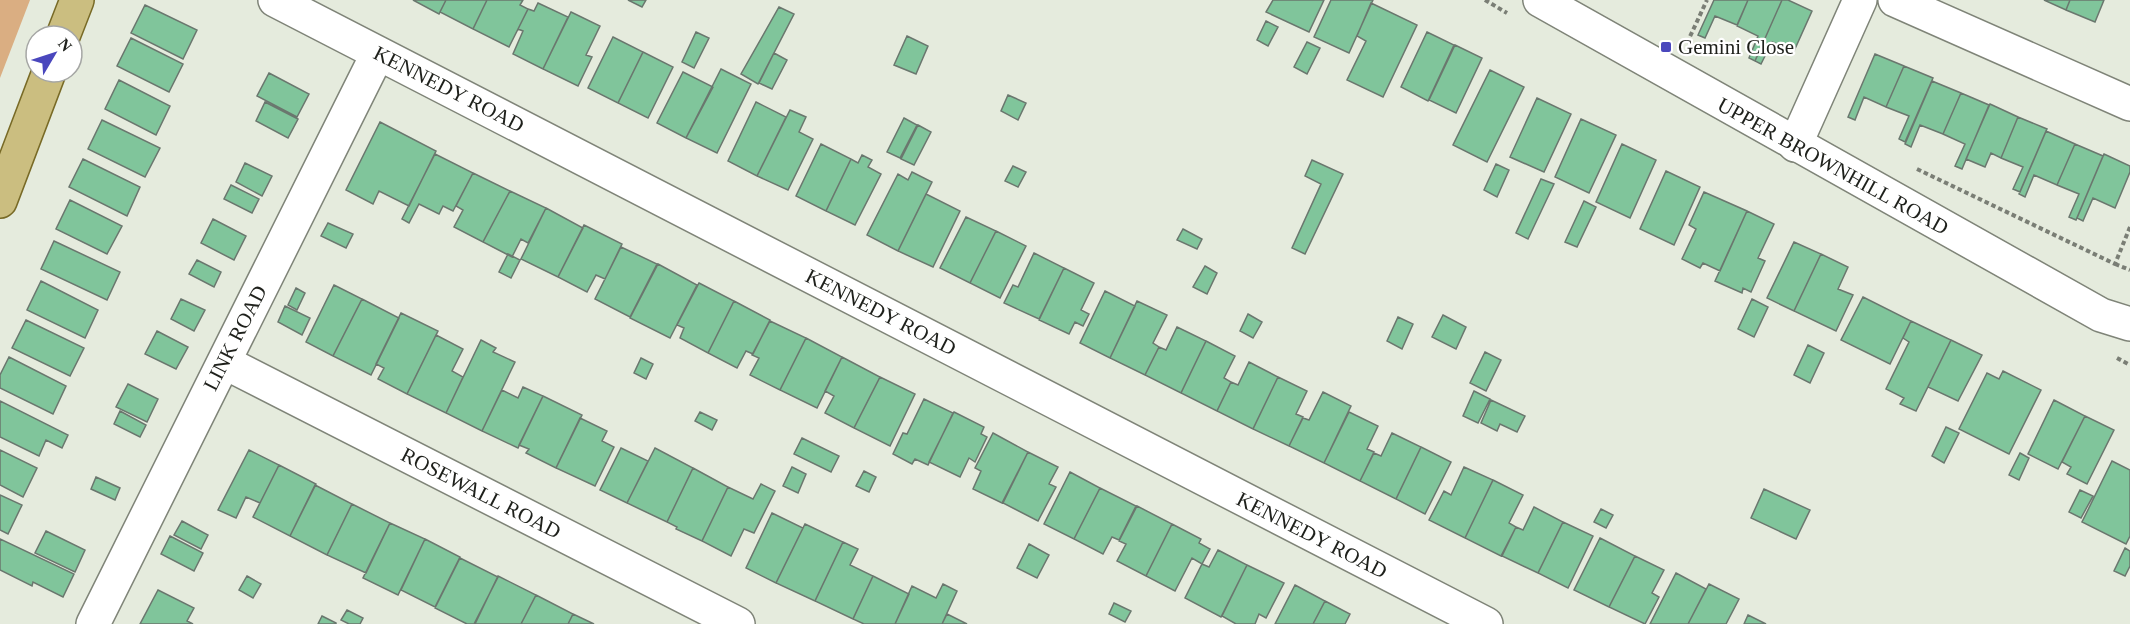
<svg xmlns="http://www.w3.org/2000/svg" width="2130" height="624" font-family="Georgia,serif">
<rect width="100%" height="100%" fill="#e5ebdd"/>
<path fill="#daae82" d="M0,0H30L0,78Z"/>
<path fill="#80c59b" stroke="#6a776e" stroke-width="1.5" d="M413,0H446L439,14Z
M446,0H487L473,29L440,12Z
M487,0H523L520,5L528,9L509,47L473,29Z
M628,0H646L642,7Z
M1273,0H1324L1309,32L1266,12Z
M1331,0H1373L1349,53L1314,37Z
M1714,0H1748L1737,25L1715,16L1705,38L1698,35Z
M1748,0H1782L1755,61L1749,58L1758,36L1737,26Z
M1782,0H1788L1812,11L1794,51L1772,42L1761,64L1755,61Z
M2044,0H2070L2066,10Z
M2070,0H2104L2095,22L2066,10Z
M538,3L568,17L543,69L513,54L523,31L518,29L528,9L534,11Z
M1371,3L1417,25L1383,97L1347,80L1366,41L1357,36Z
M145,5L197,30L183,59L131,33Z
M779,7L794,14L758,84L741,74Z
M571,12L600,26L586,55L592,57L578,86L543,69Z
M1266,21L1278,27L1268,46L1257,40Z
M696,32L709,38L694,68L682,62Z
M1427,32L1454,45L1428,101L1401,87Z
M907,36L928,46L916,74L894,65Z
M613,37L643,52L618,103L588,88Z
M131,38L183,64L169,92L117,66Z
M1307,42L1320,48L1307,74L1294,67Z
M1455,45L1482,58L1456,113L1429,100Z
M643,52L673,67L648,118L618,103Z
M774,53L787,60L772,89L759,83Z
M1875,54L1904,66L1886,107L1864,97L1855,120L1848,117Z
M1904,66L1933,78L1905,142L1899,139L1909,116L1886,107Z
M721,69L751,84L717,153L686,138Z
M1490,70L1524,87L1487,162L1453,145Z
M683,72L713,87L686,138L657,123Z
M269,73L309,94L297,117L257,96Z
M119,80L170,106L156,135L105,109Z
M1932,81L1961,93L1943,134L1920,125L1911,147L1905,144Z
M1961,93L1989,105L1962,169L1955,166L1965,144L1943,134Z
M1008,95L1026,103L1018,120L1001,111Z
M1537,98L1571,114L1544,172L1510,157Z
M265,102L298,119L288,138L256,121Z
M756,102L786,117L757,176L728,161Z
M1990,104L2018,117L2001,158L1991,153L1985,167L1966,159Z
M790,110L806,117L799,132L813,139L788,190L757,176Z
M2018,117L2047,129L2020,192L2013,189L2023,167L2001,158Z
M904,118L917,125L900,158L887,152Z
M1581,119L1616,135L1589,193L1555,177Z
M102,120L160,148L145,177L88,149Z
M380,122L436,151L409,206L379,191L373,204L346,190Z
M918,125L931,132L914,165L901,159Z
M2046,131L2075,144L2057,185L2034,175L2025,197L2019,194Z
M821,144L851,159L826,211L796,196Z
M1622,144L1656,160L1630,218L1596,202Z
M2075,144L2103,156L2076,220L2069,217L2079,194L2057,185Z
M435,154L473,173L453,211L443,206L439,214L419,204L409,223L402,219Z
M2104,154L2130,166V172L2115,208L2093,198L2083,221L2077,218Z
M862,155L872,160L868,167L881,174L855,225L826,211L851,159L858,163Z
M83,159L140,187L127,216L69,187Z
M1312,160L1343,174L1305,254L1292,248L1321,184L1305,176Z
M245,163L272,176L262,196L236,182Z
M1496,164L1509,170L1497,197L1484,190Z
M1013,166L1026,172L1018,187L1005,181Z
M1666,171L1700,187L1674,245L1640,229Z
M912,172L932,182L898,251L867,235L898,174L908,180Z
M473,173L510,191L483,242L454,227L463,210L456,206Z
M1541,179L1554,184L1528,239L1516,233Z
M231,185L259,199L252,213L224,199Z
M510,191L546,208L528,243L521,239L512,257L483,242Z
M1704,192L1747,211L1720,271L1703,263L1700,268L1682,259L1696,229L1689,225Z
M926,194L960,211L933,267L898,251Z
M70,200L122,226L107,254L56,229Z
M1584,201L1596,207L1577,247L1565,242Z
M546,208L583,228L558,277L521,259Z
M1747,211L1774,224L1758,258L1765,261L1751,292L1743,288L1742,293L1715,281Z
M966,217L996,231L970,283L940,268Z
M213,219L246,236L234,260L201,243Z
M328,223L353,234L346,248L321,236Z
M584,225L622,244L605,279L596,275L587,292L558,277Z
M1183,229L1202,239L1197,249L1177,240Z
M996,231L1026,246L1000,298L970,283Z
M54,241L120,272L107,300L41,269Z
M1794,242L1821,254L1794,311L1767,298Z
M621,247L657,264L630,317L595,299Z
M1034,253L1064,268L1039,319L1004,303L1013,285L1018,287Z
M508,254L520,260L511,278L499,272Z
M1821,254L1848,267L1838,289L1853,295L1836,331L1794,311Z
M197,260L221,272L214,287L189,274Z
M658,264L697,285L670,338L630,318Z
M1205,266L1217,273L1207,294L1193,287Z
M1064,268L1094,283L1081,310L1089,314L1083,326L1075,322L1069,334L1039,320Z
M41,281L98,310L85,338L27,310Z
M699,283L734,301L708,353L680,338L684,328L677,325Z
M334,285L362,299L333,356L306,342Z
M296,288L305,293L297,310L288,305Z
M1105,291L1135,306L1110,358L1080,343Z
M1863,297L1911,321L1890,364L1841,340Z
M181,299L205,310L194,331L171,319Z
M362,299L399,318L371,375L333,356Z
M1752,299L1768,307L1754,337L1738,329Z
M734,301L770,320L753,354L746,351L737,368L708,353Z
M1137,301L1167,315L1153,343L1159,347L1145,375L1110,358Z
M285,306L310,318L302,335L278,322Z
M401,313L438,331L407,394L378,379L384,368L376,364Z
M1248,314L1262,322L1253,338L1240,331Z
M1443,315L1466,327L1456,349L1432,337Z
M1398,317L1413,324L1402,349L1387,341Z
M26,320L84,348L70,376L12,348Z
M770,321L806,338L780,390L750,375L759,358L752,355Z
M1911,321L1951,340L1916,411L1900,404L1904,398L1886,389L1909,342L1903,338Z
M1177,327L1206,341L1181,393L1145,375L1159,347L1166,350Z
M157,331L188,347L176,369L145,354Z
M436,335L463,349L452,371L463,377L446,413L407,394Z
M806,338L842,357L817,408L780,390Z
M481,340L496,348L493,352L515,362L482,431L446,413Z
M1951,340L1982,355L1958,401L1928,387Z
M1206,341L1235,356L1224,378L1231,382L1217,411L1181,393Z
M1808,345L1824,353L1810,383L1794,375Z
M1485,352L1501,360L1486,391L1470,383Z
M9,357L66,386L53,414L0,388V375Z
M842,357L880,377L854,428L825,413L834,396L825,391Z
M641,358L653,364L646,379L634,373Z
M1249,362L1278,377L1253,429L1217,411L1231,382L1238,385Z
M2003,371L2041,390L2009,454L1959,429L1987,373L1999,379Z
M880,377L915,394L890,446L854,428Z
M1278,377L1307,391L1296,414L1303,417L1289,446L1253,429Z
M128,384L158,399L147,422L116,407Z
M523,387L543,396L518,448L482,431L502,390L518,398Z
M1474,391L1490,399L1478,423L1463,416Z
M1323,392L1351,406L1324,463L1289,446L1303,418L1309,420Z
M543,396L582,415L556,468L526,453L529,449L519,445Z
M924,399L953,413L928,465L915,459L912,464L893,454L903,433L907,434Z
M1491,400L1525,416L1517,432L1500,424L1497,431L1481,423Z
M2054,400L2085,416L2058,469L2028,454Z
M0,401L68,435L62,448L46,440L39,456L0,437Z
M120,411L146,425L140,437L114,424Z
M700,412L717,420L712,430L695,421Z
M954,412L984,427L981,434L987,437L975,462L969,458L960,477L929,462Z
M1349,412L1378,426L1367,449L1374,452L1360,481L1324,463Z
M2085,416L2114,430L2087,484L2067,474L2071,467L2062,462Z
M580,418L607,431L602,441L614,447L595,486L556,468Z
M1946,427L1959,433L1944,463L1932,456Z
M993,433L1028,452L1002,503L973,489L981,471L975,468Z
M1392,433L1421,447L1396,499L1360,481L1374,453L1381,456Z
M802,438L839,456L831,472L794,454Z
M1421,447L1451,462L1425,514L1396,499Z
M621,448L648,461L627,503L600,490Z
M655,448L693,468L667,522L627,503Z
M0,450L37,468L23,497L0,485Z
M249,450L279,465L260,503L246,497L236,518L218,510Z
M1028,452L1058,467L1049,484L1056,487L1038,521L1003,503Z
M2020,453L2029,458L2019,480L2009,475Z
M2112,461L2130,470V536L2126,544L2082,522Z
M279,465L316,484L290,536L253,517Z
M792,467L806,474L798,493L783,486Z
M1464,467L1493,480L1465,538L1429,520L1444,491L1451,495Z
M693,468L728,487L702,541L676,529L677,527L667,522Z
M864,471L876,477L869,492L856,486Z
M1070,472L1100,488L1074,539L1044,524Z
M96,477L120,488L115,500L91,489Z
M1493,480L1523,495L1509,523L1516,527L1501,556L1465,538Z
M761,484L775,491L754,533L744,529L731,556L702,541L728,487L753,499Z
M315,485L352,504L327,555L290,536Z
M1100,488L1136,506L1119,540L1112,537L1103,554L1074,539Z
M1764,489L1810,510L1796,539L1751,518Z
M2080,490L2093,496L2081,518L2069,512Z
M0,495L22,505L8,534L0,530Z
M352,504L390,523L366,573L327,555Z
M1137,506L1172,524L1146,576L1117,561L1126,544L1119,541Z
M1534,507L1563,522L1538,573L1502,556L1516,527L1523,530Z
M1601,509L1613,515L1606,528L1594,522Z
M772,513L803,528L776,583L746,568Z
M182,521L208,535L201,549L174,535Z
M1563,522L1593,536L1568,588L1538,573Z
M390,523L425,539L398,595L363,578Z
M805,524L843,542L815,601L776,583Z
M1172,524L1201,539L1199,543L1210,549L1202,564L1192,558L1175,591L1146,576Z
M46,531L85,550L75,572L35,553Z
M170,536L203,553L194,571L161,554Z
M1600,538L1635,556L1609,607L1574,590Z
M0,539L74,574L63,597L33,582L32,586L0,570Z
M425,539L460,557L435,607L401,590Z
M843,542L858,549L850,565L873,576L853,619L815,601Z
M1029,544L1049,555L1037,578L1017,568Z
M2125,548L2130,551V566L2125,576L2114,571Z
M1218,550L1247,565L1221,617L1185,598L1202,564L1209,567Z
M1635,556L1664,570L1652,593L1659,597L1645,624L1609,607Z
M460,558L498,577L474,624H467L435,608Z
M1247,565L1284,583L1266,618L1259,614L1255,624H1236L1222,616Z
M1676,573L1706,589L1688,624H1650Z
M247,576L261,584L253,598L239,590Z
M498,576L536,595L521,624H475Z
M873,576L909,594L895,624H864L853,619Z
M943,584L957,591L942,624H895L912,586L936,598Z
M1709,584L1739,599L1726,624H1688Z
M1295,585L1325,601L1313,624H1275Z
M158,590L194,608L187,621L193,624H140Z
M536,595L573,614L568,624H521Z
M1325,601L1350,614L1345,624H1313Z
M1114,603L1131,611L1125,622L1109,614Z
M347,610L363,618L360,624H349L341,620Z
M573,614L594,624H568Z
M947,614L967,624H942Z
M1748,615L1766,624H1744Z
M322,616L336,623V624H318Z"/>
<g fill="none" stroke-linecap="round" stroke-linejoin="round">
<defs>
<path id="minor" d="M275,0L1486,624
M1895,0L2130,104
M1795,145L1860,0
M224,362L738,624
M93,624L378,53"/>
<path id="tertiary" d="M1540,0L2101,315L2130,324"/>
<path id="primary" d="M63,36L77,0
M0,201L49,72"/>
</defs>
<use href="#minor" stroke="#7f8478" stroke-width="36"/>
<use href="#tertiary" stroke="#7f8478" stroke-width="36"/>
<use href="#primary" stroke="#786a26" stroke-width="36"/>
<path stroke="#7a7e75" stroke-width="4" stroke-dasharray="4.5 3" stroke-linecap="butt" d="M1485,0L1507,13
M1687,43L1707,0
M1917,169L2115,264L2130,227
M2115,264L2130,270
M2117,358L2130,365"/>
<use href="#minor" stroke="#fff" stroke-width="33"/>
<use href="#tertiary" stroke="#fff" stroke-width="33"/>
<use href="#primary" stroke="#cbbe80" stroke-width="33"/>
</g>
<rect fill="#4a47bd" stroke="#fff" stroke-width="2" x="1660" y="41" width="12" height="12" rx="3"/>
<g text-anchor="middle" dominant-baseline="central" stroke-width="4.5" stroke-linejoin="round" paint-order="stroke">
<g font-size="21" fill="#1e201b" stroke="#fff" text-anchor="start">
<text x="1678" y="47">Gemini Close</text>
</g>
<g font-size="21" fill="#1e201b" stroke="#fff">
<text transform="translate(449 89) rotate(27)">KENNEDY ROAD</text>
<text transform="translate(1833 166) rotate(29)">UPPER BROWNHILL ROAD</text>
<text transform="translate(881 312) rotate(27)">KENNEDY ROAD</text>
<text transform="translate(235 338) rotate(-63)">LINK ROAD</text>
<text transform="translate(481 493) rotate(27)">ROSEWALL ROAD</text>
<text transform="translate(1312 535) rotate(27)">KENNEDY ROAD</text>
</g>
</g>
<g transform="translate(54 54) rotate(51)"><circle r="28" fill="#ffffff" stroke="#a5a6a4" stroke-width="1.5"/>
<path d="M0-4.5L10 22L0 15L-10 22Z" fill="#4a47bd"/>
<text y="-9" font-size="16" font-weight="bold" text-anchor="middle" fill="#1e201b">N</text>
</g>
</svg>
